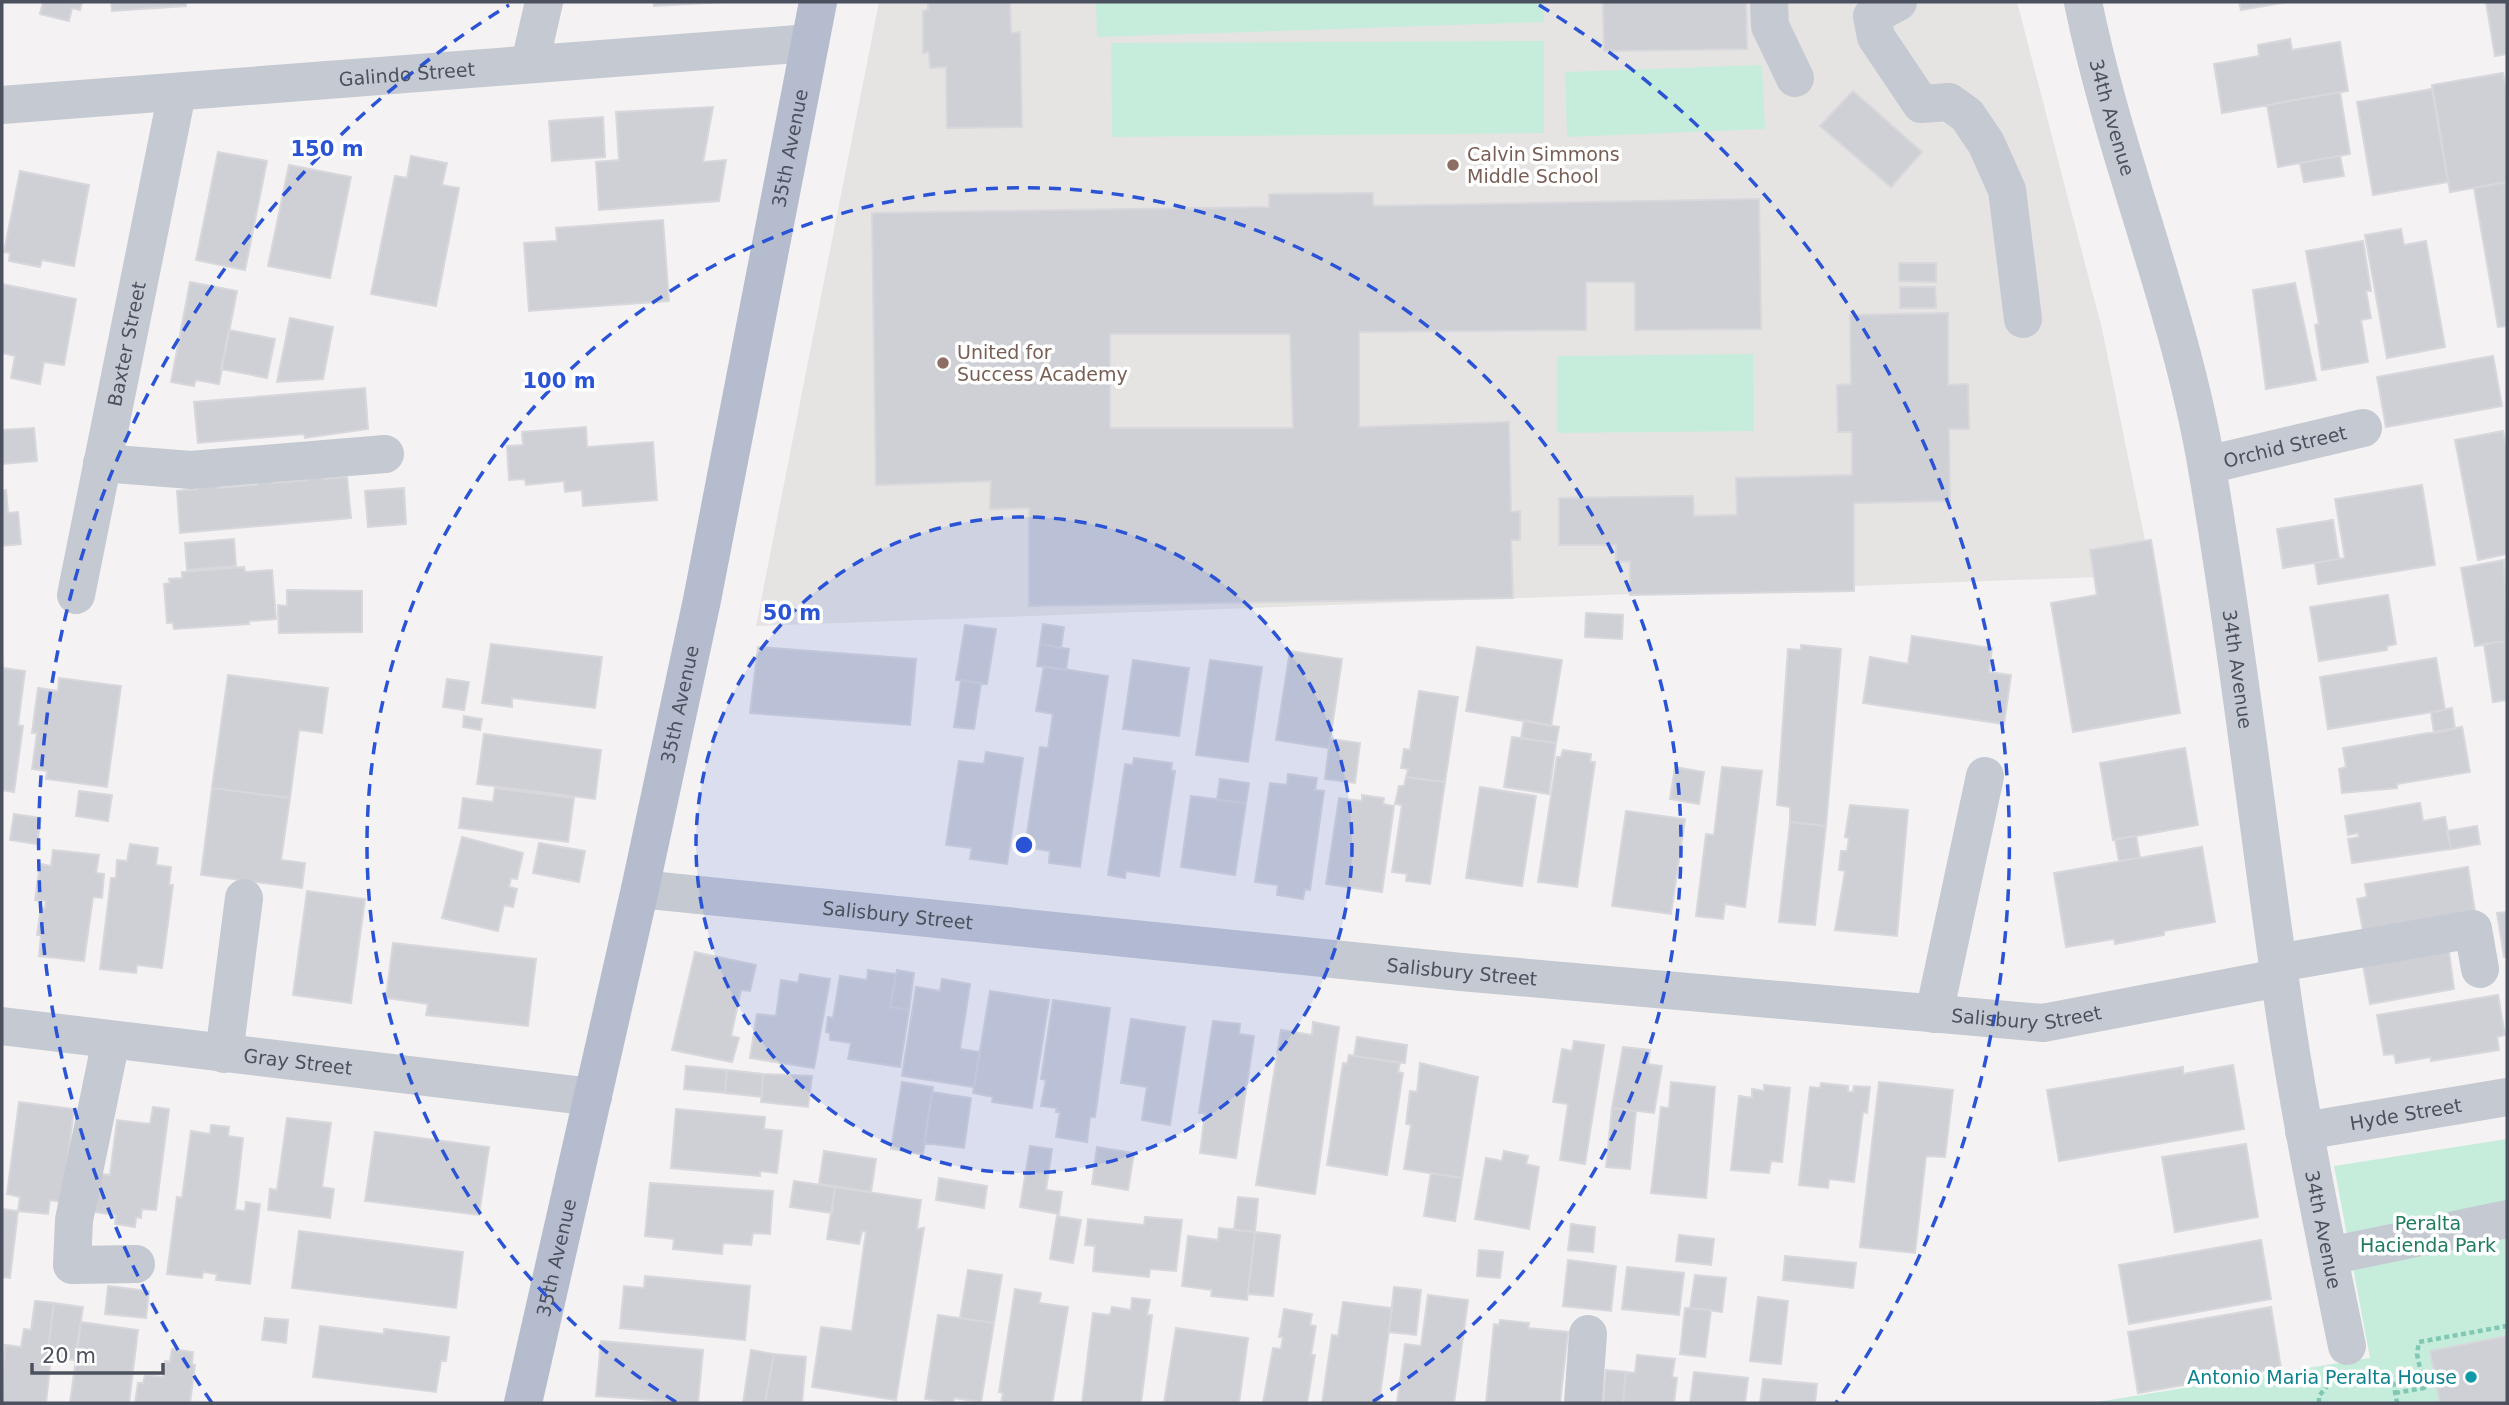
<svg xmlns="http://www.w3.org/2000/svg" width="2509" height="1405" font-family="'DejaVu Sans',sans-serif">
<rect width="100%" height="100%" fill="#f4f2f2"/>
<path fill="#e5e4e3" d="M879,2H2017L2102,329L2152,575L756,626Z"/>
<path fill="#c6eddc" d="M1096,2H1543L1544,22L1097,37Z
M1544,41V133L1112,137L1111,43Z
M1762,65L1765,129L1567,137L1565,72Z
M1753,354L1754,431L1557,433V356Z
M2507,1139V1403H2091L2370,1358L2334,1166Z"/>
<path fill="#cfd0d6" stroke="#d7d7dc" stroke-width="2" fill-rule="evenodd" d="M43,2H42H82L80,10L72,8L69,21L40,14Z
M111,2H186V6L112,11Z
M654,2H725L654,6Z
M928,2H1010L1011,33L1020,32L1022,127L947,128L946,67L930,68L929,52L923,53V11L928,10Z
M1603,2H1746L1747,49L1604,51Z
M2239,2H2287L2241,10Z
M2486,2H2507V54L2495,56Z
M2290,39L2292,50L2340,42L2348,91L2222,113L2214,64L2259,56L2258,45Z
M2503,73L2507,95V182L2450,192L2432,85Z
M2432,89L2448,182L2373,195L2357,102Z
M1853,91L1922,152L1891,187L1820,126Z
M2340,92L2350,154L2278,167L2267,105Z
M713,107L703,162L726,160L719,201L599,210L596,162L619,160L616,112Z
M603,117L605,157L552,161L549,121Z
M218,152L267,161L245,270L196,260Z
M411,156L447,163L442,185L459,188L436,306L371,294L395,176L407,178Z
M2340,156L2344,176L2304,182L2300,163Z
M289,165L351,177L330,278L268,266Z
M20,171L89,185L74,266L42,260L40,267L9,261L10,253L4,252Z
M2507,182V326L2498,327L2474,188Z
M1373,193V206L1759,199L1761,329L1635,330V282H1586V330L1359,332V427L1509,422L1511,512L1520,511V540H1511L1513,598L1029,606V508L990,509L991,481L876,485L872,213L1269,207V194ZM1110,334H1290L1293,428H1110Z
M663,220L669,301L529,311L524,243L557,241L556,228Z
M2401,229L2404,245L2426,241L2445,347L2387,358L2365,235Z
M2363,241L2371,291H2366L2371,318L2361,320L2368,362L2322,370L2315,325L2319,324L2306,251Z
M1899,263H1936V282L1899,281Z
M190,282L237,291L219,384L196,380L194,386L171,382Z
M2295,283L2316,380L2266,389L2253,290Z
M2,284L76,299L64,365L44,362L40,384L11,378L15,356L2,353Z
M1900,287H1935L1936,308H1900Z
M1948,313V385L1968,384L1969,429H1949L1950,501L1854,503V591L1630,595V561L1616,562V545H1559V498L1693,496L1694,516L1737,515L1736,478L1852,475V432H1838L1837,385L1851,384L1850,315Z
M290,318L333,327L323,379L277,382Z
M229,330L275,339L267,378L221,369Z
M2493,356L2502,406L2386,427L2377,377Z
M365,388L368,429L305,438L304,434L198,443L194,402Z
M586,427L587,447L653,442L657,500L583,506L582,490L565,492L564,481L526,485L525,479L509,480L507,446L523,445L522,432Z
M34,428L37,461L2,464V430Z
M2503,431L2507,450V554L2478,560L2455,440Z
M323,472L324,479L347,477L351,518L180,533L177,491L197,489V481L217,479L218,488L257,485L256,478L271,476L272,483L308,480L307,474Z
M2422,485L2435,565L2318,584L2315,563L2345,558L2335,499Z
M404,488L406,524L368,527L365,491Z
M6,490L8,513L18,512L21,544L2,546V491Z
M2333,520L2339,559L2283,568L2277,529Z
M234,539L236,566L187,570L185,543Z
M2151,540L2180,713L2073,732L2051,603L2097,595L2090,550Z
M2504,560L2507,641L2475,646L2461,568Z
M244,567L245,572L272,570L276,619L249,621V624L174,629L173,623H167L164,584L170,583L169,579L182,578V572Z
M287,590L362,591V632L279,633L278,605L287,606Z
M2388,595L2396,644L2387,646V650L2319,661L2310,607Z
M1586,613L1623,615L1622,639L1585,637Z
M1043,624L1064,627L1061,648L1040,644Z
M965,625L996,629L987,684L956,680Z
M1912,636L1992,648L1989,672L2011,675L2004,724L1863,703L1870,657L1908,664Z
M2507,641V700L2493,702L2484,644Z
M491,644L602,657L595,708L512,698V707L482,703Z
M1040,644L1069,649L1066,670L1037,666Z
M1801,645L1841,649L1826,826L1790,822V807L1777,805L1788,649L1801,650Z
M758,647L916,659L910,725L750,713Z
M1477,647L1562,660L1551,726L1466,711Z
M1290,651L1342,659L1329,748L1276,740Z
M2436,658L2445,710L2328,729L2320,677Z
M2,659L3,668L25,671L18,725L23,726L14,792L2,790Z
M1133,660L1189,668L1179,736L1123,729Z
M1210,660L1262,667L1248,762L1196,755Z
M1044,666L1108,676L1080,867L1049,863L1050,851L1025,847L1040,747L1048,748L1053,714L1036,711Z
M228,675L328,688L322,733L299,730L290,798L212,788Z
M59,678L121,686L107,787L46,779L47,771L32,769L37,733H32L38,688L58,691Z
M447,679L469,682L464,710L443,707Z
M961,680L981,683L974,729L954,727Z
M1419,691L1458,697L1445,782L1406,777L1408,769L1401,768L1404,749L1410,750Z
M2452,708L2455,729L2434,733L2431,712Z
M464,716L482,719L480,730L463,727Z
M1524,720L1559,727L1556,743L1521,738Z
M2462,727L2470,772L2397,784V788L2342,793L2339,769L2346,767L2343,748Z
M484,734L601,750L595,799L477,784Z
M1512,737L1556,743L1549,794L1504,787Z
M1330,739L1360,743L1355,783L1325,779Z
M2185,748L2198,825L2113,840L2100,763Z
M1563,750L1591,754L1590,762H1595L1577,887L1538,882L1557,757H1561Z
M986,752L1023,758L1007,864L970,859L972,848L946,845L959,761L984,764Z
M1134,758L1172,763L1171,771H1175L1159,876L1126,871L1125,878L1108,875L1125,764L1133,765Z
M1675,767L1704,772L1699,804L1670,799Z
M1722,767L1762,771L1745,907L1725,904L1723,919L1696,916L1706,834L1714,835Z
M1288,774L1317,778L1315,790L1324,791L1310,890L1305,889L1303,899L1277,895L1278,885L1255,882L1270,783L1287,785Z
M1406,777L1445,782L1430,884L1406,881L1407,874L1392,872L1402,805L1395,804L1399,786H1404Z
M1220,779L1249,783L1246,803L1217,800Z
M1480,787L1536,796L1522,886L1466,878Z
M212,788L290,798L281,860L305,863L302,888L201,875Z
M495,788L574,798L568,842L459,828L463,798L493,802Z
M79,791L112,795L108,821L76,816Z
M1362,795L1384,798L1383,804L1394,806L1382,892L1326,884L1339,798L1362,801Z
M1191,796L1246,803L1235,875L1181,867Z
M2420,803L2423,821L2445,817L2451,849L2352,863L2348,839L2359,837L2358,833L2348,835L2345,816Z
M1850,805L1908,810L1897,936L1835,930L1845,871L1839,870L1841,851H1847L1849,838L1845,837Z
M1626,811L1685,819L1671,914L1612,906Z
M14,814L41,818L37,844L10,840Z
M1790,822L1826,826L1815,925L1779,922Z
M2477,826L2480,844L2451,849L2447,831Z
M2136,836L2140,858L2119,861L2115,839Z
M462,837L523,853L517,879L511,878L509,887L517,889L513,907L504,905L498,931L442,918Z
M539,843L585,851L579,882L533,873Z
M130,844L158,848L156,865L171,867L169,885H173L162,968L137,965L136,973L100,969L111,878H116L117,860L127,861Z
M2202,847L2215,922L2164,931V935L2115,944L2114,939L2066,947L2054,873Z
M53,850L99,855L96,873L104,874L102,898L93,897L84,961L39,956L41,935H37L41,907L45,908L46,901L35,900L40,864L51,866Z
M2468,867L2475,912L2363,931L2357,899L2367,897L2365,884Z
M307,891L365,899L351,1003L293,995Z
M2507,912V957H2504L2497,913Z
M393,943L536,959L528,1026L426,1015L428,1004L386,998Z
M2448,945L2454,989L2370,1004L2362,959Z
M695,952L756,965L750,991L741,990L731,1036L739,1038L732,1062L672,1050Z
M868,970L896,974L890,1007L909,1010L900,1067L848,1059L851,1043L830,1040V1033L826,1032L828,1017L833,1018L840,976L867,980Z
M897,970L914,973L909,1010L890,1007Z
M800,974L830,979L814,1068L750,1058L757,1014L776,1016L781,980L798,983Z
M942,979L970,984L960,1049L980,1052L974,1087L902,1076L916,987L940,991Z
M990,991L1049,1000L1032,1108L992,1102L993,1097L973,1093Z
M2498,995L2505,1035L2497,1037L2499,1050L2431,1061V1057L2396,1063L2394,1054L2384,1055L2377,1015Z
M1053,1000L1110,1008L1095,1117H1090L1087,1142L1056,1137L1060,1112H1056L1057,1108L1041,1106L1046,1080L1041,1079Z
M1131,1019L1185,1027L1170,1125L1142,1120L1147,1087L1121,1083Z
M1213,1021L1240,1024L1239,1034L1254,1036L1236,1158L1200,1153L1205,1113H1199Z
M1313,1022L1339,1027L1315,1194L1256,1185L1281,1030L1312,1035Z
M1357,1037L1407,1045L1405,1063L1354,1056Z
M1574,1041L1604,1045L1585,1164L1560,1160L1568,1104L1553,1102L1562,1049L1572,1051Z
M1623,1047L1650,1050L1648,1064L1662,1066L1654,1113L1612,1108Z
M1349,1055L1400,1063L1398,1072L1403,1073L1387,1175L1327,1165L1343,1063L1347,1064Z
M1420,1063L1478,1077L1462,1178L1404,1169L1411,1125L1406,1124L1410,1091L1417,1092Z
M2233,1065L2244,1129L2059,1161L2047,1090L2183,1067V1074Z
M686,1066L727,1070L725,1093L684,1089Z
M727,1070L763,1074L762,1097L725,1093Z
M763,1074L812,1076L808,1107L761,1102Z
M902,1082L933,1087L923,1154L891,1149Z
M1671,1082L1715,1087L1706,1198L1651,1193L1661,1107L1669,1108Z
M1879,1082L1953,1090L1945,1157L1926,1156L1915,1253L1860,1247Z
M1821,1083L1848,1086V1092H1853L1854,1086L1870,1087L1867,1113L1863,1112L1854,1182L1829,1179L1828,1188L1799,1185L1810,1087L1820,1088Z
M1764,1085L1790,1088L1782,1162L1771,1161L1769,1173L1731,1170L1739,1096L1752,1098V1089L1764,1091Z
M932,1092L971,1098L964,1148L924,1143Z
M19,1102L74,1109L62,1202L50,1200L48,1214L18,1211L20,1197L7,1194Z
M153,1107L169,1109L156,1210L142,1209L141,1218L136,1217L135,1227L115,1224L116,1215L81,1210L86,1172L110,1175L117,1120L150,1124Z
M1612,1108L1636,1111L1630,1169L1606,1167Z
M676,1109L765,1117L764,1129L782,1131L777,1173L760,1171V1176L671,1168Z
M287,1118L331,1123L322,1187L334,1189L330,1218L268,1210L270,1189L277,1190Z
M211,1125L229,1127L228,1136L243,1138L235,1210L245,1211L246,1202L260,1204L250,1284L216,1280L217,1274L203,1272L202,1278L167,1274L177,1197L182,1198L191,1131L210,1134Z
M375,1132L489,1147L479,1215L365,1201Z
M2246,1144L2258,1217L2175,1232L2162,1157Z
M1030,1146L1052,1149L1046,1190L1062,1192L1059,1214L1020,1207Z
M1097,1147L1134,1153L1128,1190L1092,1184Z
M824,1151L876,1159L871,1192L819,1184Z
M1504,1151L1528,1156L1526,1164L1539,1167L1529,1229L1475,1219L1486,1158L1502,1161Z
M1431,1173L1462,1178L1455,1221L1424,1216Z
M939,1178L987,1186L984,1208L936,1200Z
M794,1181L835,1187L832,1213L790,1207Z
M650,1183L773,1191L770,1234L753,1233L751,1245L723,1243L722,1254L673,1249L674,1239L645,1236Z
M835,1187L921,1200L917,1229L924,1228L896,1400L812,1387L821,1327L852,1331L866,1232L862,1231L859,1244L827,1239Z
M1238,1197L1258,1199L1255,1232L1234,1230Z
M2,1209L18,1211L10,1278L2,1277Z
M1057,1216L1081,1220L1073,1263L1050,1259Z
M1145,1217L1182,1220L1176,1271L1150,1269L1149,1277L1093,1271L1095,1246L1085,1245L1088,1219L1144,1225Z
M1571,1224L1595,1227L1593,1252L1568,1250Z
M1219,1228L1255,1232L1247,1300L1211,1296L1212,1290L1182,1286L1188,1236L1218,1240Z
M299,1231L463,1252L456,1308L292,1288Z
M1255,1232L1280,1235L1273,1296L1248,1294Z
M1679,1235L1714,1239L1711,1265L1676,1261Z
M2261,1240L2271,1299L2129,1324L2119,1265Z
M1479,1250L1503,1252L1500,1278L1477,1276Z
M1785,1256L1856,1263L1853,1288L1783,1280Z
M1568,1260L1616,1266L1611,1311L1563,1306Z
M1627,1267L1684,1273L1679,1315L1622,1309Z
M968,1270L1002,1275L994,1323L960,1318Z
M1695,1275L1726,1278L1722,1312L1690,1308Z
M645,1276L750,1286L745,1340L620,1328L624,1286L644,1288Z
M108,1286L149,1291L146,1318L105,1314Z
M1394,1287L1421,1290L1416,1335L1389,1332Z
M1015,1289L1041,1293L1039,1303L1068,1307L1053,1400L1049,1403H1001L1003,1393L999,1392Z
M1428,1295L1468,1300L1454,1403H1397L1405,1344L1421,1346Z
M1758,1297L1788,1301L1781,1364L1750,1361Z
M1132,1298L1150,1300L1147,1315H1152L1141,1403H1082L1093,1313L1110,1315L1112,1307L1131,1310Z
M35,1301L54,1303L47,1357H51L46,1403H2L5,1345L21,1347L24,1329L31,1330Z
M1343,1302L1392,1308L1379,1403H1322L1332,1335L1338,1336Z
M54,1303L83,1307L75,1360L47,1357Z
M2271,1307L2281,1368L2138,1393L2128,1332Z
M1685,1308L1711,1310L1705,1357L1680,1354Z
M1284,1309L1312,1314L1310,1325L1316,1326L1311,1355H1315L1307,1403H1263L1273,1348L1281,1349L1283,1337H1279Z
M938,1315L994,1323L981,1402L954,1398L953,1403L925,1399Z
M265,1318L288,1320L286,1343L262,1340Z
M1500,1320L1529,1323L1528,1328L1568,1332L1560,1403H1486L1494,1324L1499,1325Z
M81,1322L138,1330L129,1403H70Z
M320,1326L384,1334V1329L449,1337L446,1361H441L436,1392L313,1377Z
M1176,1328L1248,1338L1239,1403H1164Z
M2507,1336V1403H2440L2430,1351Z
M601,1341L703,1350L698,1403L596,1396Z
M172,1349L193,1352L192,1364L195,1365L190,1403H135L138,1383H143L145,1375L163,1377L165,1361L170,1362Z
M751,1350L774,1354L765,1403H743Z
M774,1354L806,1357L802,1403H765Z
M1637,1355L1675,1359L1672,1377L1677,1378L1674,1403H1623L1626,1372L1635,1373Z
M1606,1370L1626,1372L1623,1403H1603Z
M1694,1372L1748,1378L1745,1403H1690Z
M1763,1379L1817,1384L1815,1403H1760Z"/>
<g fill="none" stroke-linecap="round" stroke-linejoin="round">
<path stroke="#80c8b3" stroke-width="4.5" stroke-dasharray="5 3.5" stroke-linecap="butt" d="M2378,1375L2393,1381L2397,1403
M2395,1393L2424,1388L2417,1354L2419,1342L2507,1326
M2319,1403V1396L2329,1384"/>
<g stroke="#c4c9d2" stroke-width="38">
<path d="M1769,2L1770,26L1795,78"/>
<path d="M1898,2L1872,16L1876,37L1921,104L1949,102L1967,115L1986,143L2007,190L2023,319"/>
<path id="s1" d="M2083,2C2115,159 2180,309 2207,468C2236,638 2256,809 2280,980C2297,1103 2322,1224 2347,1346"/>
<path d="M530,63L544,2"/>
<path id="s2" d="M2,105L810,43"/>
<path d="M102,463L191,470L385,454"/>
<path id="s3" d="M2207,465L2363,428"/>
<path id="s4" d="M76,595L177,93"/>
<path id="s5" d="M640,889L1461,972L2043,1023L2279,978"/>
<path d="M2278,963L2473,929L2480,969"/>
<path d="M1934,1014L1985,776"/>
<path id="s6" d="M2,1026L593,1097"/>
<path d="M111,1040L74,1220L72,1265L136,1264"/>
<path d="M224,1054L244,898"/>
<path id="s7" d="M2304,1131L2507,1097"/>
<path d="M2329,1256L2507,1219"/>
<path d="M1583,1403L1588,1334"/>
</g>
<path stroke="#b4bcce" stroke-width="38" id="s8" d="M523,1403L640,889L702,600L818,2"/>
</g>
<circle cx="1024" cy="845" r="328" fill="#2a53d6" fill-opacity=".12"/>
<g fill="none" stroke="#2a53d6" stroke-width="3.5" stroke-dasharray="12 9">
<circle cx="1024" cy="845" r="328"/>
<path d="M676 1402A657 657 0 1 1 1372 1402"/>
<path d="M212 1403A985 985 0 0 1 509 5M1539 5A985 985 0 0 1 1836 1403"/>
</g>
<g fill="#8d6e63" stroke="#fff" stroke-width="2.5">
<circle cx="1453" cy="165" r="7"/>
<circle cx="943" cy="363" r="7"/>
</g>
<circle fill="#0f9aa8" stroke="#fff" stroke-width="2.5" cx="2471" cy="1377" r="7"/>
<g text-anchor="middle" dominant-baseline="central" stroke-width="7" stroke-linejoin="round" paint-order="stroke">
<g font-size="19" fill="#4b515e" stroke="#fff">
<text stroke="none"><textPath href="#s2" startOffset="406">Galindo Street</textPath></text>
<text stroke="none"><textPath href="#s1" startOffset="119">34th Avenue</textPath></text>
<text stroke="none"><textPath href="#s8" startOffset="1283">35th Avenue</textPath></text>
<text stroke="none"><textPath href="#s4" startOffset="256">Baxter Street</textPath></text>
<text stroke="none"><textPath href="#s3" startOffset="80">Orchid Street</textPath></text>
<text stroke="none"><textPath href="#s1" startOffset="686">34th Avenue</textPath></text>
<text stroke="none"><textPath href="#s8" startOffset="716">35th Avenue</textPath></text>
<text stroke="none"><textPath href="#s5" startOffset="259">Salisbury Street</textPath></text>
<text stroke="none"><textPath href="#s5" startOffset="826">Salisbury Street</textPath></text>
<text stroke="none"><textPath href="#s5" startOffset="1393">Salisbury Street</textPath></text>
<text stroke="none"><textPath href="#s6" startOffset="298">Gray Street</textPath></text>
<text stroke="none"><textPath href="#s7" startOffset="103">Hyde Street</textPath></text>
<text stroke="none"><textPath href="#s1" startOffset="1253">34th Avenue</textPath></text>
<text stroke="none"><textPath href="#s8" startOffset="149">35th Avenue</textPath></text>
</g>
<g font-size="19" fill="#785e54" stroke="#fff" text-anchor="start">
<text x="1467" y="154">Calvin Simmons<tspan x="1467" dy="22">Middle School</tspan></text>
<text x="957" y="352">United for<tspan x="957" dy="22">Success Academy</tspan></text>
</g>
<g font-size="19" fill="#207b5f" stroke="#fff">
<text x="2428" y="1223">Peralta<tspan x="2428" dy="22">Hacienda Park</tspan></text>
</g>
<g font-size="19" fill="#0d838f" stroke="#fff" text-anchor="end">
<text x="2457" y="1377">Antonio Maria Peralta House</text>
</g>
</g>
<circle cx="1024" cy="845" r="10" fill="#2a53d6" stroke="#fff" stroke-width="3.5"/>
<g font-size="21" text-anchor="middle" font-weight="bold" fill="#2a53d6" stroke="#fff" stroke-width="7" stroke-linejoin="round" paint-order="stroke">
<text x="327" y="156">150 m</text>
<text x="559" y="388">100 m</text>
<text x="792" y="620">50 m</text>
</g>
<rect width="2509" height="1405" fill="none" stroke="#4b515e" stroke-width="7"/>
<path d="M32 1363v10h131v-10" fill="none" stroke="#4b515e" stroke-width="3.5"/>
<text x="42" y="1363" font-size="21" fill="#4b515e" stroke="#ffffff" stroke-width="5" paint-order="stroke">20 m</text>
</svg>
